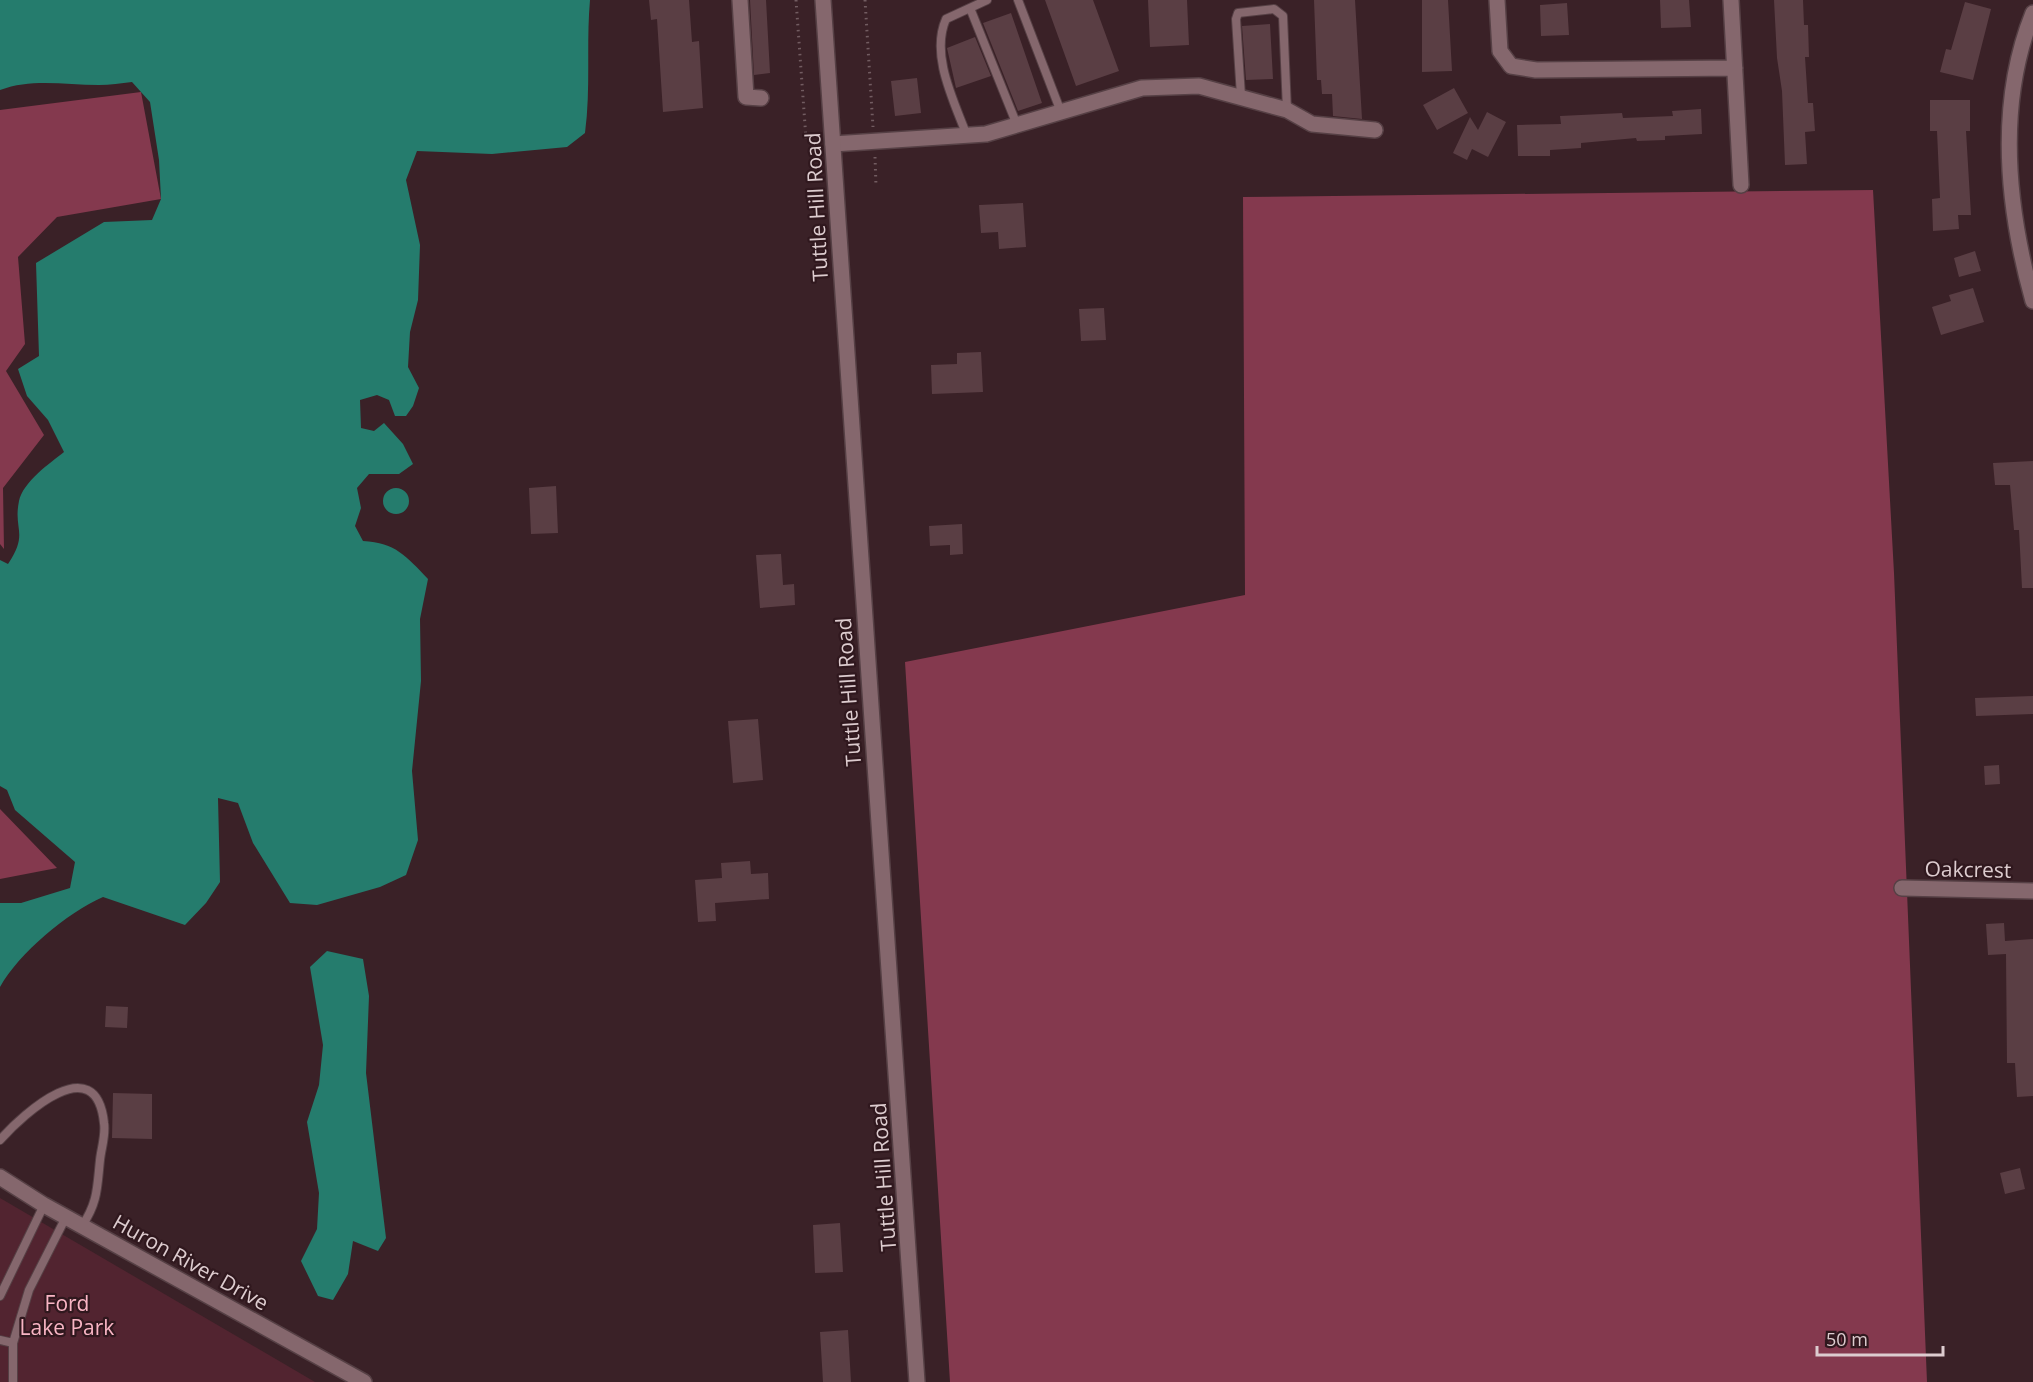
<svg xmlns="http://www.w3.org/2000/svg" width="2033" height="1382" font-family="'Open Sans',sans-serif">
<rect width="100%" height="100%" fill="#3a2127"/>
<path fill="#522430" d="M0,1198L315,1382H0Z"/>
<path fill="#84394e" d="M141,92L161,199L57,217L18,257L25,344L6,371L44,435L3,488L4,549L0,544V110Z
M1873,190L1894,573L1927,1382H950L905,662L1245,595L1243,197Z
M0,809L57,868L0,879Z"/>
<path fill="#257c6d" d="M0,0H590C586,45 591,88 585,133L567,147L492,154L417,151L406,180L420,245L418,300L410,332L408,367L419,388L413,406L406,416H395L389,400L377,395L360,400L361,428L374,431L384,423L403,444L413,464L399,474H369L357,488L361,508L355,526L363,541C396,543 406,556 428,579L420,619L421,681L412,771L418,840L406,875L380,887L317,905L290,903L253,843L238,803L218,798L220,882L206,903L185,925L103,897C67,913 19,953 0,987V903H21L70,888L75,862L15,810L7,790L0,786V560L8,564C29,533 13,530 19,501C23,482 50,463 64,452L48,420L27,396L18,369L39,356L36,263L104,222L152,220L161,199L159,160L150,102L132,82C121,83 110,85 99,85C65,85 32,78 0,90Z
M383 501a13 13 0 1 1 26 0a13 13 0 1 1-26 0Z
M327,951L363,959L369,996L366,1073L386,1238L378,1251L353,1241L348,1274L333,1300L318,1296L301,1261L317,1229L319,1193L307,1122L319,1085L323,1045L310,967Z"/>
<path fill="#5a3e44" d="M649,0H689L692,42L699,41L703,108L663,112L657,19L651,20Z
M750,0H766L770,73L754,75Z
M1045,0H1093L1119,71L1076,86Z
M1148,0H1187L1189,45L1150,47Z
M1314,0H1355L1362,119L1333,116L1332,94H1322L1321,80H1317Z
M1422,0H1448L1452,71L1422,72Z
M1660,0H1689L1691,27L1661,28Z
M1774,0H1803L1804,25H1808L1809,57H1805L1808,103H1813L1815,131L1805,132L1807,164L1785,165L1782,91L1777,58Z
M1965,2L1991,9L1973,80L1940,72L1946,49L1951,50Z
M1567,3L1569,35L1541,36L1540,5Z
M1011,13L1042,103L1018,111L983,23Z
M1270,24L1273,79L1246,80L1242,26Z
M975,37L991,76L956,88L947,48Z
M917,78L921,113L895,116L891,81Z
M1454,88L1468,113L1437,130L1423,105Z
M1930,100H1970V131H1966L1971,215H1958L1959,229L1933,231L1932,199L1940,198L1937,131H1930Z
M1701,109L1702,134L1665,136V140L1637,141L1636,138L1581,143V148L1550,150V156H1518L1517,125L1561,124L1560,116L1622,113L1623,118L1673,116L1672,111Z
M1487,112L1506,122L1488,157L1472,149L1467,160L1453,153L1470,117L1478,130Z
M1023,203L1026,247L999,249L998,232L981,233L979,205Z
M1975,251L1981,271L1959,277L1954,258Z
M1973,288L1984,322L1941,335L1932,307L1951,301L1949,295Z
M1104,308L1106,340L1081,341L1079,309Z
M981,352L983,392L932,394L931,365L957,364V353Z
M2033,461V588H2022L2019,530H2014L2010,485H1995L1993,463Z
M556,486L558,533L531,534L529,488Z
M962,524L963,554L950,555V545L930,546L929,526Z
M781,554L783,585L794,584L795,605L760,608L756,555Z
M2033,696V714L1976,716L1975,698Z
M758,719L763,780L733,783L728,721Z
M1999,765L2000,784L1985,785L1984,766Z
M750,861L751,874L768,873L769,899L715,903L716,921L698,922L695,880L722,878L721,863Z
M2004,923L2005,941L2033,939V1096L2017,1097L2015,1063H2007L2006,954L1988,955L1986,924Z
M106,1006L128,1007L127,1028L105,1027Z
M113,1093L152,1094V1139L112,1138Z
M2020,1168L2025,1189L2005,1194L2000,1173Z
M840,1223L843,1272L815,1273L813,1225Z
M848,1330L851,1382H823L820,1332Z"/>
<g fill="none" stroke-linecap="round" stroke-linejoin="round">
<defs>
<path id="service" d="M1018,0L1061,112
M970,8L1017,125
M1241,96L1236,19L1238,13L1274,9L1283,16L1287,110
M967,136C954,101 930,55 946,19L987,0
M0,1140C24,1113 96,1048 104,1123C106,1135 101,1149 100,1160C97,1188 98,1202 82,1226
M0,1296L44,1205
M0,1340L13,1343
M13,1382V1343L29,1290L66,1217"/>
<path id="minor" d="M740,0L746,97L761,98
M1497,0L1500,51L1511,66L1536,70L1735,68
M1731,0L1741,185
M2033,13C1996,105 2007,208 2033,301
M833,144L986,134L1142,88L1199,86L1287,110L1312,124L1375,130
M1902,888L2033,891"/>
<path id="secondary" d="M823,0L917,1382
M0,1177L44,1205L364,1382"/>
</defs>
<use href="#service" stroke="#564045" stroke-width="10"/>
<use href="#minor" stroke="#564045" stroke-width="18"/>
<use href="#secondary" stroke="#564045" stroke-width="18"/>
<path stroke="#725c61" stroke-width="3" stroke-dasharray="1.5 4.5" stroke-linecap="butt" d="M796,0L806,139
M865,0L873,127
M875,157L876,186"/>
<use href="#service" stroke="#85676d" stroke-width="8"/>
<use href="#minor" stroke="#85676d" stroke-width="15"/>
<use href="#secondary" stroke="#85676d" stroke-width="15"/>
</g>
<g text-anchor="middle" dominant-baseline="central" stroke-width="4.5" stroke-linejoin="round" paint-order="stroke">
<g font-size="21" fill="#ddcccf" stroke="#30181e">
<text transform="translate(816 207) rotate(-93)">Tuttle Hill Road</text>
<text transform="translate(848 692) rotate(-94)">Tuttle Hill Road</text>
<text transform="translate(1968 869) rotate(1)">Oakcrest</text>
<text transform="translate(883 1177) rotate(-94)">Tuttle Hill Road</text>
<text transform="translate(191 1262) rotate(29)">Huron River Drive</text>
</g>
<g font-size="21" fill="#f9b5c4" stroke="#30181e">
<text x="67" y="1303">Ford<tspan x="67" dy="24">Lake Park</tspan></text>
</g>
</g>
<path d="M1817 1346v9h126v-9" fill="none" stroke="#ddcccf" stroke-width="3"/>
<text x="1826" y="1346" font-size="18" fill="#ddcccf" stroke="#30181e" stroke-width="4.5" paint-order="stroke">50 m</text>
</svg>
